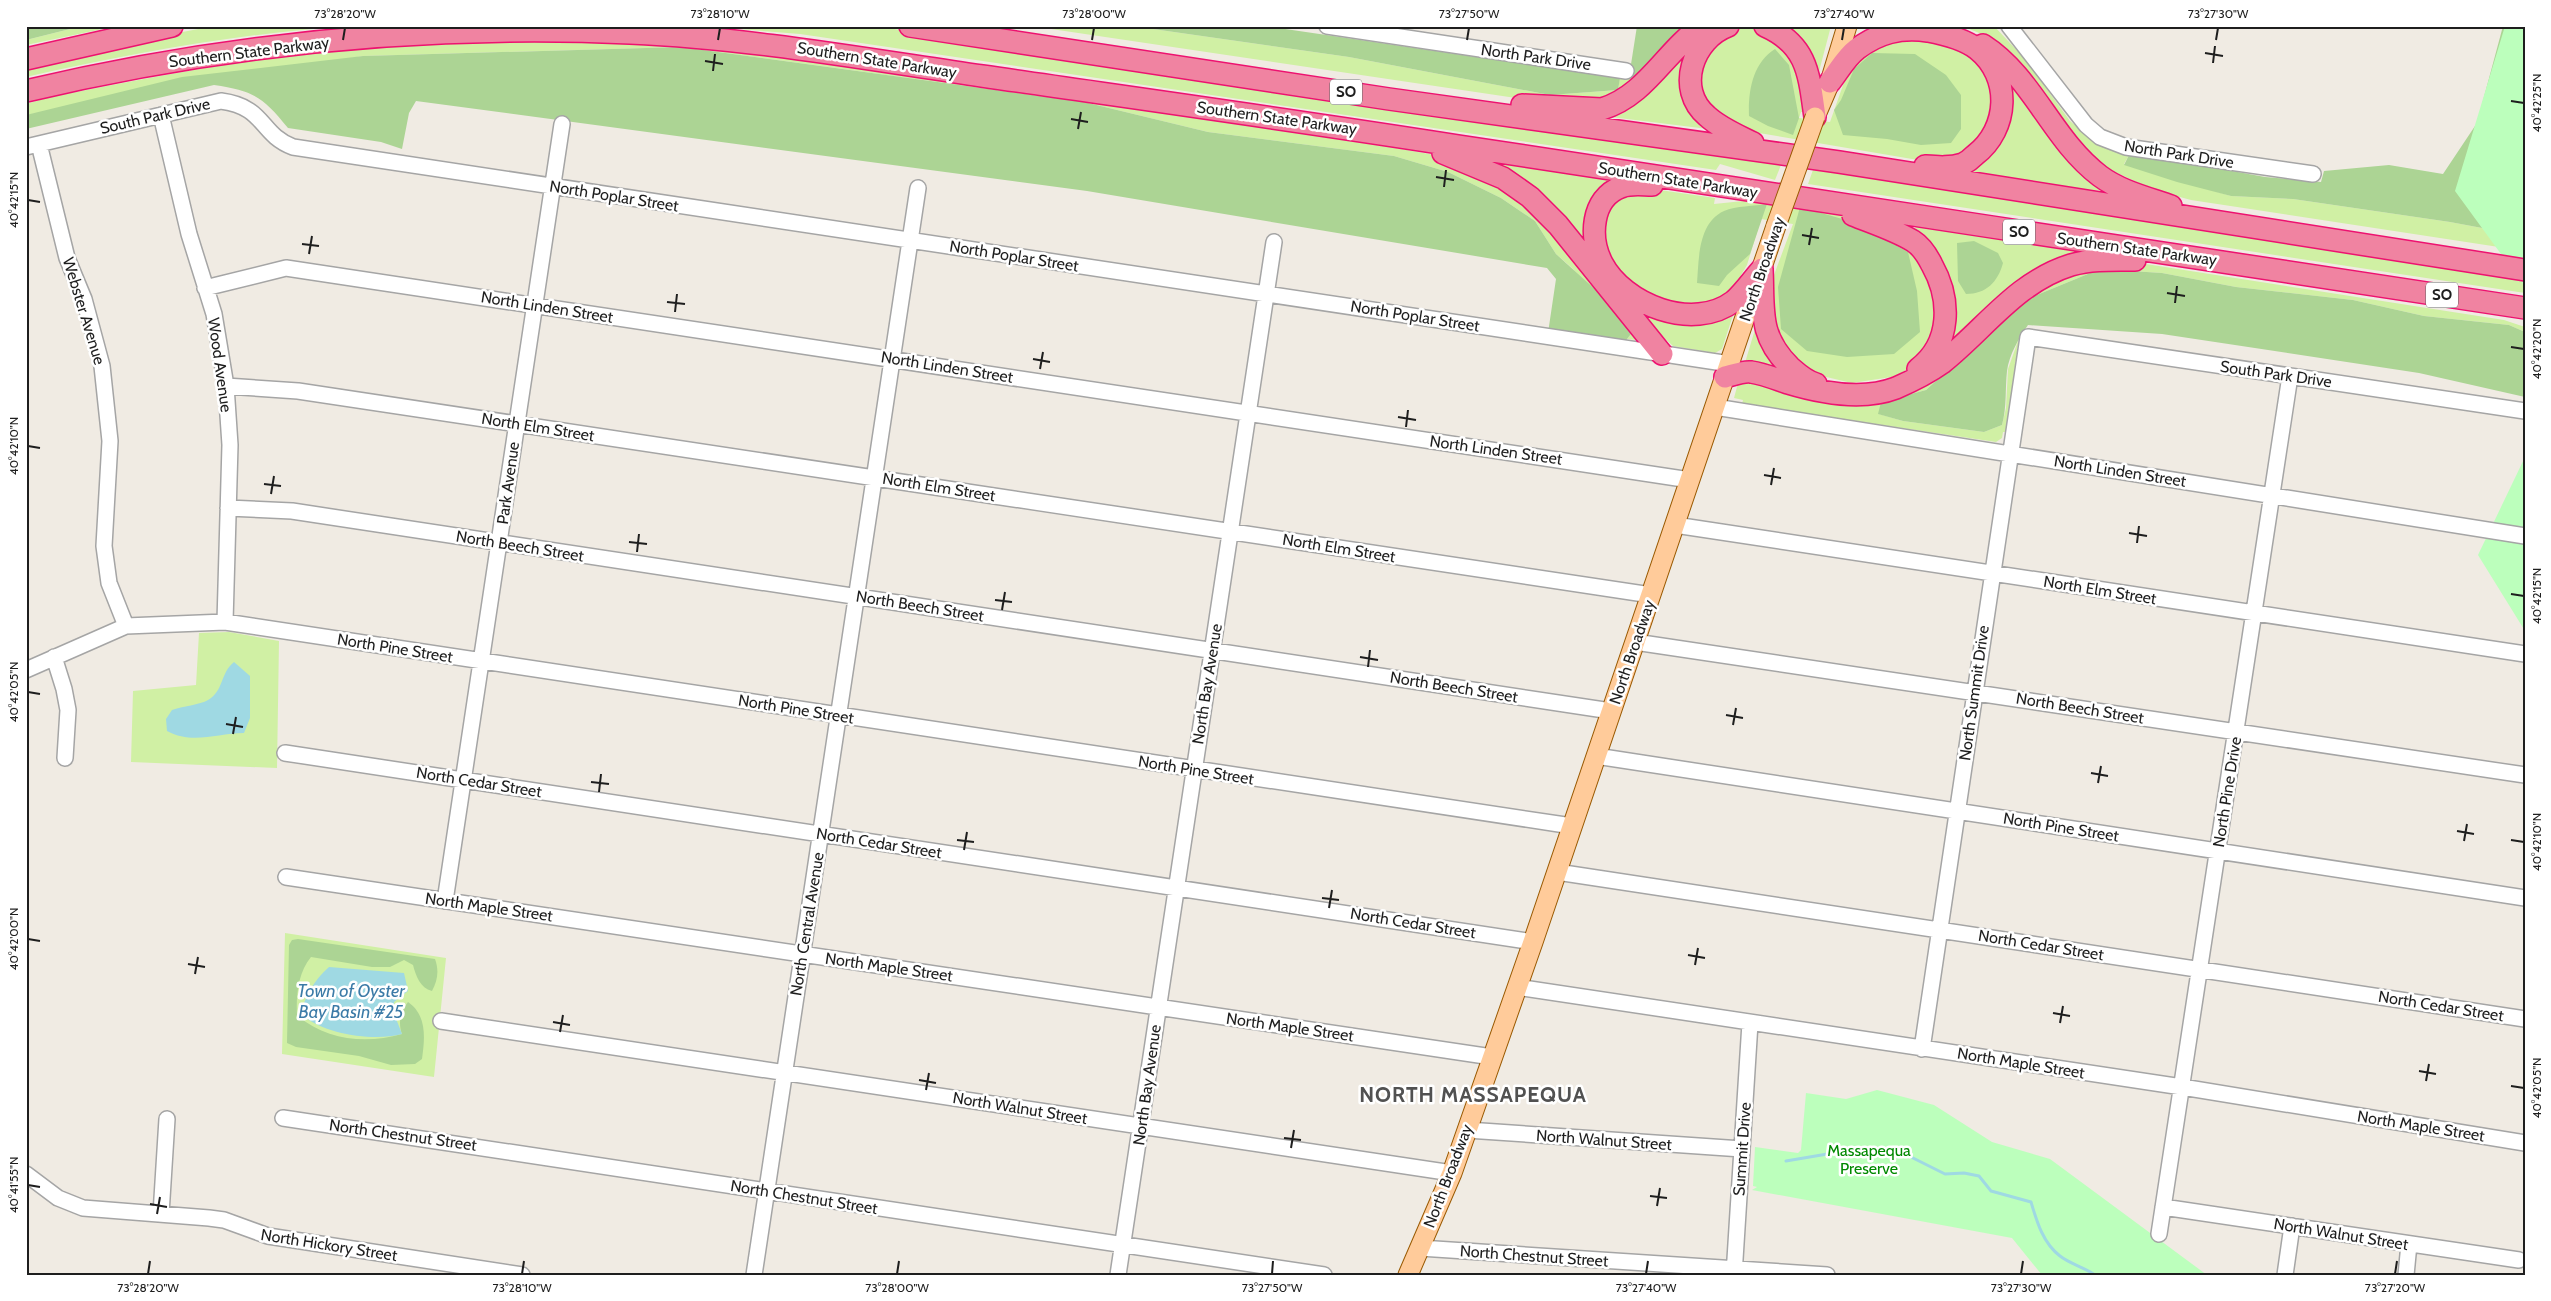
<svg xmlns="http://www.w3.org/2000/svg" width="2551" height="1301" font-family="Cabin,sans-serif">
<rect width="100%" height="100%" fill="#f0ebe3"/>
<path fill="#d0f0a4" d="M82,26H117L26,45V40Z
M214,26H351C241,33 133,53 26,77V67L130,42Z
M702,26H875L1781,165L1775,180L1720,164L1716,170L800,34Z
M1031,26H1132L1349,57L1550,95L1618,90L1620,76H1645L1618,98L1556,104Z
M1744,26L1772,32L1798,55L1804,112H1801L1799,118L1830,122L1848,71L1882,40L1917,36L1957,46L1987,67L1999,96L1975,150L1950,159L1918,160L1741,130L1702,99L1696,74L1718,34Z
M1781,26H1831L1816,83Z
M1962,26H1994L2025,59L2070,121L2096,143L2129,155L2124,164L2231,196L2293,199L2450,222L2525,236V251L2191,200L2154,190L2104,167L2070,136L1984,35Z
M1697,33L1689,56L1708,129L1603,116Z
M592,41L682,45L786,56L1397,148C1415,152 1435,154 1453,159C1539,186 1588,270 1639,337L1636,340L1627,339L1631,334L1572,268L1556,254L1535,221L1501,198L1448,172L1394,156L1208,132L1084,102L681,47L363,56L26,115V104L54,96C150,78 248,57 346,50C427,43 510,42 592,41Z
M2000,66L2108,191L2087,190L1959,172L1989,151Z
M1500,164L1613,179L1589,232L1575,240L1500,169Z
M1814,167L2525,276V293L1808,184Z
M1639,187L1715,198L1714,204L1753,200L1842,215L1914,245L1937,283L1941,322L1926,354L1898,376L1852,383L1809,373L1782,351L1768,291L1793,224L1761,219L1747,265L1741,275L1743,279L1710,308L1652,300L1619,276L1602,251V209Z
M1916,226L2087,251L1954,345L1947,342L1954,331L1950,328L1914,233Z
M2133,262L2504,320L2525,327V332L2509,325L2424,316L2353,300L2236,287L2162,273L2100,269L2025,300L1926,390L1881,402L1879,414L1903,421L1984,432L2002,425L2006,408L2008,369L2019,338L2006,432H2003L2002,438L1996,442L1742,404L1743,400L1734,398L1738,383C1759,368 1801,396 1824,401C1842,405 1862,406 1881,402C1951,383 1986,311 2048,279C2074,266 2104,264 2133,262Z
M1736,306L1722,349L1715,353L1673,346L1642,317L1653,312Z
M1756,326L1781,370L1744,366Z
M229,632L279,641L277,768L131,762L133,691L196,685L199,633Z
M285,933L446,958L434,1077L282,1054Z"/>
<path fill="#acd494" d="M26,26H82L26,40Z
M1132,26H1265L1620,78L1618,90L1550,95L1349,57Z
M1637,26H1692L1645,76L1629,77Z
M2503,26H2525V236L2450,222L2293,199L2231,196L2177,182L2124,165L2129,155L2161,158L2265,177L2321,182L2324,171L2389,165L2443,174L2477,123Z
M681,47L1084,102L1208,132L1394,156L1448,172L1501,198L1535,221L1556,254L1619,311L1631,334L1623,344L1548,333L1556,279L1547,268L1087,191L416,101L409,113L402,149L381,142L288,128C263,97 254,91 214,85L26,129V115L182,77L363,56Z
M1775,49L1789,65L1799,118L1793,135L1768,126L1749,116C1748,90 1753,63 1775,49Z
M1872,53L1915,54L1946,75L1961,95V129L1951,143L1921,145L1887,139L1843,135L1834,110L1841,100L1854,69Z
M1767,204L1750,254L1727,275L1719,286L1697,283C1699,258 1698,223 1724,211C1736,206 1754,206 1767,204Z
M1800,207L1853,222L1908,252L1917,291L1920,332L1894,354L1847,357L1807,351L1781,329L1778,287Z
M1974,241L1998,253L2003,263C1998,282 1986,294 1966,294L1958,281L1957,243Z
M2100,269L2162,273L2236,287L2353,300L2424,316L2509,325L2525,332V397L2419,373L2162,334L2028,325C2019,338 2009,355 2007,371C2005,389 2007,407 2002,425L1984,432L1903,421L1878,414L1881,402L1926,390L2025,300Z
M298,939L435,959C439,970 438,980 432,991C420,988 416,976 413,965L404,960L390,967H372L311,957C298,973 296,995 297,1015C326,1041 367,1044 402,1034C398,1023 400,1012 408,1002C427,1015 425,1038 422,1059L415,1064L391,1065L359,1056L296,1047L287,1043L289,945L292,940Z"/>
<path fill="#bcffbc" d="M2505,26H2525V287L2455,191Z
M2525,457V631L2478,555Z
M1877,1090L1934,1105L1992,1142L2050,1159L2207,1275H2042L2012,1238L1752,1190L1757,1187L1753,1186L1755,1147L1798,1153L1801,1150L1806,1093L1846,1099Z"/>
<path fill="#9fd9e3" d="M234,662L250,676V718L244,733C217,733 193,745 167,731L166,719L172,710C182,706 200,705 208,700C224,691 220,673 234,662Z
M329,967L404,973L408,991L394,1002L395,1016L402,1034C374,1042 321,1034 300,1013C307,994 314,980 329,967Z"/>
<g fill="none" stroke-linecap="round" stroke-linejoin="round">
<path stroke="#9fd9e3" stroke-width="3" d="M1786,1161L1851,1150L1872,1153L1901,1152L1945,1174L1964,1173L1979,1176L1991,1191L2031,1202C2037,1222 2043,1243 2060,1256C2070,1264 2084,1267 2095,1275"/>
<defs>
<path id="minor" d="M1327,26L1626,71
M2009,26L2086,125L2100,137L2126,147L2313,174
M161,115L189,234L214,314L226,386L230,445L225,622
M39,144L67,258L84,299L102,366L110,441L104,546L109,583L126,626
M26,147L221,101C266,107 259,134 293,147L1730,364
M205,288L286,268L1690,480
M226,386L298,391L1651,595
M1715,407L2525,536
M228,508L292,511L1611,711
M1675,525L2525,654
M1635,642L2525,775
M54,657L64,689L68,710L65,758
M26,670L126,626L225,622L1572,826
M285,753L1533,942
M1596,756L2525,898
M1557,872L2525,1019
M286,877L1492,1057
M445,901L562,124
M1517,987L2182,1087L2525,1143
M441,1021L1452,1173
M1922,1049L2028,337L2525,411
M283,1118L1324,1275
M1467,1130L1742,1149
M26,1174L58,1198L83,1208L209,1218L224,1220L268,1236L522,1275
M2163,1207L2519,1260
M161,1214L167,1119
M2159,1234L2290,376
M1420,1248L1827,1275
M754,1275L918,188
M1118,1275L1274,242
M1734,1275L1750,1023
M2285,1275L2292,1226
M2406,1275L2409,1244"/>
<path id="major" d="M1815,117L1830,82L1847,26
M1408,1275L1452,1173L1533,942L1776,226"/>
<path id="highway" d="M910,26L1389,99L1839,162L2525,270
M1728,26C1693,39 1675,89 1707,116C1720,128 1737,135 1753,143
M1765,26C1808,45 1809,75 1815,117
M1983,45C2033,77 2052,140 2100,176C2120,191 2148,198 2171,206
M26,59L172,26
M1830,82C1838,72 1846,57 1857,49C1878,33 1900,27 1928,31C1944,34 1964,39 1977,49C2012,77 2009,129 1975,155C1972,158 1967,162 1963,164C1950,168 1938,167 1925,166
M26,91C224,44 427,24 630,33C749,38 865,59 982,76C1141,99 1300,121 1459,146C1814,201 2170,253 2525,308
M1522,105L1602,109C1647,95 1665,51 1702,26
M1443,153L1503,178L1530,197L1558,225L1662,354
M1652,185C1642,185 1631,183 1621,187C1591,198 1589,238 1602,263C1624,305 1693,332 1734,301C1744,292 1753,279 1762,269
M1853,215C1873,223 1895,230 1913,241C1921,246 1928,257 1932,265C1951,299 1952,343 1918,369
M1762,269C1764,311 1758,335 1790,367C1798,374 1805,381 1816,384
M1725,377C1733,375 1743,371 1751,372C1764,374 1776,379 1788,383C1821,393 1862,401 1896,388C1912,381 1928,373 1942,363C1985,329 2016,282 2071,265C2092,259 2113,260 2135,260"/>
</defs>
<use href="#minor" stroke="#a5a5a5" stroke-width="18"/>
<use href="#major" stroke="#995900" stroke-width="21"/>
<use href="#highway" stroke="#ed1270" stroke-width="24"/>
<use href="#minor" stroke="#fff" stroke-width="15"/>
<use href="#major" stroke="#ffcb9a" stroke-width="19"/>
<use href="#highway" stroke="#f083a1" stroke-width="21"/>
<defs>
<path id="major-bridge" d="M1776,226L1815,117"/>
</defs>
<use href="#major-bridge" stroke="#995900" stroke-width="21" stroke-linecap="butt"/>
<use href="#major-bridge" stroke="#ffcb9a" stroke-width="19"/>
</g>
<path fill="none" stroke="#1e1e1e" stroke-width="2" d="M343,40L345,28M718,40L720,28M1092,40L1094,28M1467,40L1469,28M1842,40L1844,28M2216,40L2218,28M2205,53L2223,56M705,61L723,64M2213,63L2215,46M713,71L715,54M2511,101L2524,103M1071,119L1088,122M1078,129L1081,112M1436,177L1454,180M1444,187L1446,170M28,200L40,202M1802,235L1819,238M302,244L319,246M1809,245L1812,228M309,254L312,236M2167,293L2185,296M667,302L685,304M2175,303L2177,286M675,312L677,294M2511,347L2524,349M1033,359L1050,362M1040,369L1043,352M1398,417L1416,420M1406,427L1408,410M28,446L40,448M1764,475L1781,478M264,484L281,486M1771,485L1774,468M271,494L274,476M2129,533L2147,536M629,542L647,544M2137,543L2139,526M637,552L639,534M2511,594L2524,596M995,600L1012,602M1002,610L1005,592M1360,657L1378,660M1368,667L1370,650M28,692L40,694M1726,715L1743,718M226,724L243,727M1733,725L1736,708M233,734L236,717M2091,773L2108,776M591,782L609,784M2098,783L2101,766M599,792L601,774M2457,831L2474,834M957,840L974,842M2511,840L2524,842M2464,841L2467,824M964,850L967,832M1322,898L1339,900M1329,908L1332,890M28,939L40,941M1688,955L1705,958M188,964L205,967M1695,965L1698,948M195,974L198,957M2053,1013L2070,1016M553,1022L570,1025M2060,1023L2063,1006M560,1032L563,1015M2419,1071L2436,1074M919,1080L936,1083M2426,1081L2429,1064M2511,1086L2524,1088M926,1090L929,1073M1284,1138L1301,1140M1291,1148L1294,1130M28,1185L40,1187M1650,1196L1667,1198M150,1204L167,1207M1657,1206L1660,1188M157,1214L160,1197M148,1274L150,1261M522,1274L524,1261M897,1274L899,1261M1272,1274L1273,1261M1646,1274L1648,1261M2021,1274L2023,1261M2395,1274L2397,1261"/>
<g text-anchor="middle" dominant-baseline="central" stroke-width="5" stroke-linejoin="round" paint-order="stroke">
<g fill="#fff" stroke="#626262" stroke-width="1">
<rect x="1330" y="79.5" width="32" height="25" rx="4"/>
<rect x="2003" y="219.5" width="32" height="25" rx="4"/>
<rect x="2426" y="282.5" width="32" height="25" rx="4"/>
</g>
<g font-size="15" font-weight="bold" fill="#1e1e1e">
<text x="1346" y="92">SO</text>
<text x="2019" y="232">SO</text>
<text x="2442" y="295">SO</text>
</g>
<g font-size="16" fill="#1e1e1e" stroke="#fff">
<text transform="translate(249 52) rotate(-7)">Southern State Parkway</text>
<text transform="translate(1536 57) rotate(8)">North Park Drive</text>
<text transform="translate(877 60) rotate(9)">Southern State Parkway</text>
<text transform="translate(155 116) rotate(-13)">South Park Drive</text>
<text transform="translate(1277 118) rotate(8)">Southern State Parkway</text>
<text transform="translate(2179 154) rotate(9)">North Park Drive</text>
<text transform="translate(1678 180) rotate(9)">Southern State Parkway</text>
<text transform="translate(614 196) rotate(9)">North Poplar Street</text>
<text transform="translate(2137 249) rotate(8)">Southern State Parkway</text>
<text transform="translate(1014 256) rotate(9)">North Poplar Street</text>
<text transform="translate(1762 269) rotate(-71)">North Broadway</text>
<text transform="translate(547 307) rotate(9)">North Linden Street</text>
<text transform="translate(84 311) rotate(73)">Webster Avenue</text>
<text transform="translate(1415 316) rotate(9)">North Poplar Street</text>
<text transform="translate(220 365) rotate(82)">Wood Avenue</text>
<text transform="translate(947 367) rotate(9)">North Linden Street</text>
<text transform="translate(2276 374) rotate(8)">South Park Drive</text>
<text transform="translate(538 427) rotate(9)">North Elm Street</text>
<text transform="translate(1496 450) rotate(8)">North Linden Street</text>
<text transform="translate(2120 471) rotate(9)">North Linden Street</text>
<text transform="translate(508 483) rotate(-82)">Park Avenue</text>
<text transform="translate(939 487) rotate(9)">North Elm Street</text>
<text transform="translate(520 546) rotate(9)">North Beech Street</text>
<text transform="translate(1339 548) rotate(9)">North Elm Street</text>
<text transform="translate(2100 590) rotate(9)">North Elm Street</text>
<text transform="translate(920 606) rotate(9)">North Beech Street</text>
<text transform="translate(395 648) rotate(9)">North Pine Street</text>
<text transform="translate(1632 652) rotate(-71)">North Broadway</text>
<text transform="translate(1207 684) rotate(-81)">North Bay Avenue</text>
<text transform="translate(1454 687) rotate(9)">North Beech Street</text>
<text transform="translate(1974 693) rotate(-82)">North Summit Drive</text>
<text transform="translate(2080 708) rotate(9)">North Beech Street</text>
<text transform="translate(796 709) rotate(9)">North Pine Street</text>
<text transform="translate(1196 770) rotate(9)">North Pine Street</text>
<text transform="translate(479 782) rotate(9)">North Cedar Street</text>
<text transform="translate(2227 792) rotate(-81)">North Pine Drive</text>
<text transform="translate(2061 827) rotate(9)">North Pine Street</text>
<text transform="translate(879 843) rotate(9)">North Cedar Street</text>
<text transform="translate(489 907) rotate(8)">North Maple Street</text>
<text transform="translate(1413 923) rotate(9)">North Cedar Street</text>
<text transform="translate(807 924) rotate(-81)">North Central Avenue</text>
<text transform="translate(2041 945) rotate(9)">North Cedar Street</text>
<text transform="translate(889 967) rotate(8)">North Maple Street</text>
<text transform="translate(2441 1006) rotate(9)">North Cedar Street</text>
<text transform="translate(1290 1027) rotate(8)">North Maple Street</text>
<text transform="translate(2021 1063) rotate(9)">North Maple Street</text>
<text transform="translate(1147 1085) rotate(-82)">North Bay Avenue</text>
<text transform="translate(1020 1108) rotate(9)">North Walnut Street</text>
<text transform="translate(2421 1126) rotate(9)">North Maple Street</text>
<text transform="translate(403 1135) rotate(8)">North Chestnut Street</text>
<text transform="translate(1604 1140) rotate(4)">North Walnut Street</text>
<text transform="translate(1742 1149) rotate(-86)">Summit Drive</text>
<text transform="translate(1448 1176) rotate(-69)">North Broadway</text>
<text transform="translate(804 1197) rotate(9)">North Chestnut Street</text>
<text transform="translate(2341 1234) rotate(9)">North Walnut Street</text>
<text transform="translate(329 1245) rotate(9)">North Hickory Street</text>
<text transform="translate(1534 1256) rotate(4)">North Chestnut Street</text>
</g>
<g font-size="16" fill="#018900" stroke="#fff">
<text x="1869" y="1150">Massapequa<tspan x="1869" dy="18">Preserve</tspan></text>
</g>
<g font-size="18" font-style="italic" fill="#3c7ba7" stroke="#fff">
<text x="351" y="991">Town of Oyster<tspan x="351" dy="21">Bay Basin #25</tspan></text>
</g>
<g font-size="21" font-weight="bold" letter-spacing="1" fill="#515151" stroke="#fff">
<text x="1473" y="1094">NORTH MASSAPEQUA</text>
</g>
</g>
<rect width="2551" height="1301" fill="none" stroke="#ffffff" stroke-width="55"/>
<rect x="28" y="28" width="2496" height="1246" fill="none" stroke="#1e1e1e" stroke-width="2"/>
<g font-size="12" text-anchor="middle" fill="#1e1e1e">
<text x="345" y="18">73°28'20"W</text>
<text x="720" y="18">73°28'10"W</text>
<text x="1094" y="18">73°28'00"W</text>
<text x="1469" y="18">73°27'50"W</text>
<text x="1844" y="18">73°27'40"W</text>
<text x="2218" y="18">73°27'30"W</text>
<text transform="translate(2537 103) rotate(-90)" y="4">40°42'25"N</text>
<text transform="translate(14 200) rotate(-90)" y="4">40°42'15"N</text>
<text transform="translate(2537 349) rotate(-90)" y="4">40°42'20"N</text>
<text transform="translate(14 446) rotate(-90)" y="4">40°42'10"N</text>
<text transform="translate(2537 596) rotate(-90)" y="4">40°42'15"N</text>
<text transform="translate(14 692) rotate(-90)" y="4">40°42'05"N</text>
<text transform="translate(2537 842) rotate(-90)" y="4">40°42'10"N</text>
<text transform="translate(14 939) rotate(-90)" y="4">40°42'00"N</text>
<text transform="translate(2537 1088) rotate(-90)" y="4">40°42'05"N</text>
<text transform="translate(14 1185) rotate(-90)" y="4">40°41'55"N</text>
<text x="148" y="1292">73°28'20"W</text>
<text x="522" y="1292">73°28'10"W</text>
<text x="897" y="1292">73°28'00"W</text>
<text x="1272" y="1292">73°27'50"W</text>
<text x="1646" y="1292">73°27'40"W</text>
<text x="2021" y="1292">73°27'30"W</text>
<text x="2395" y="1292">73°27'20"W</text>
</g>
</svg>
